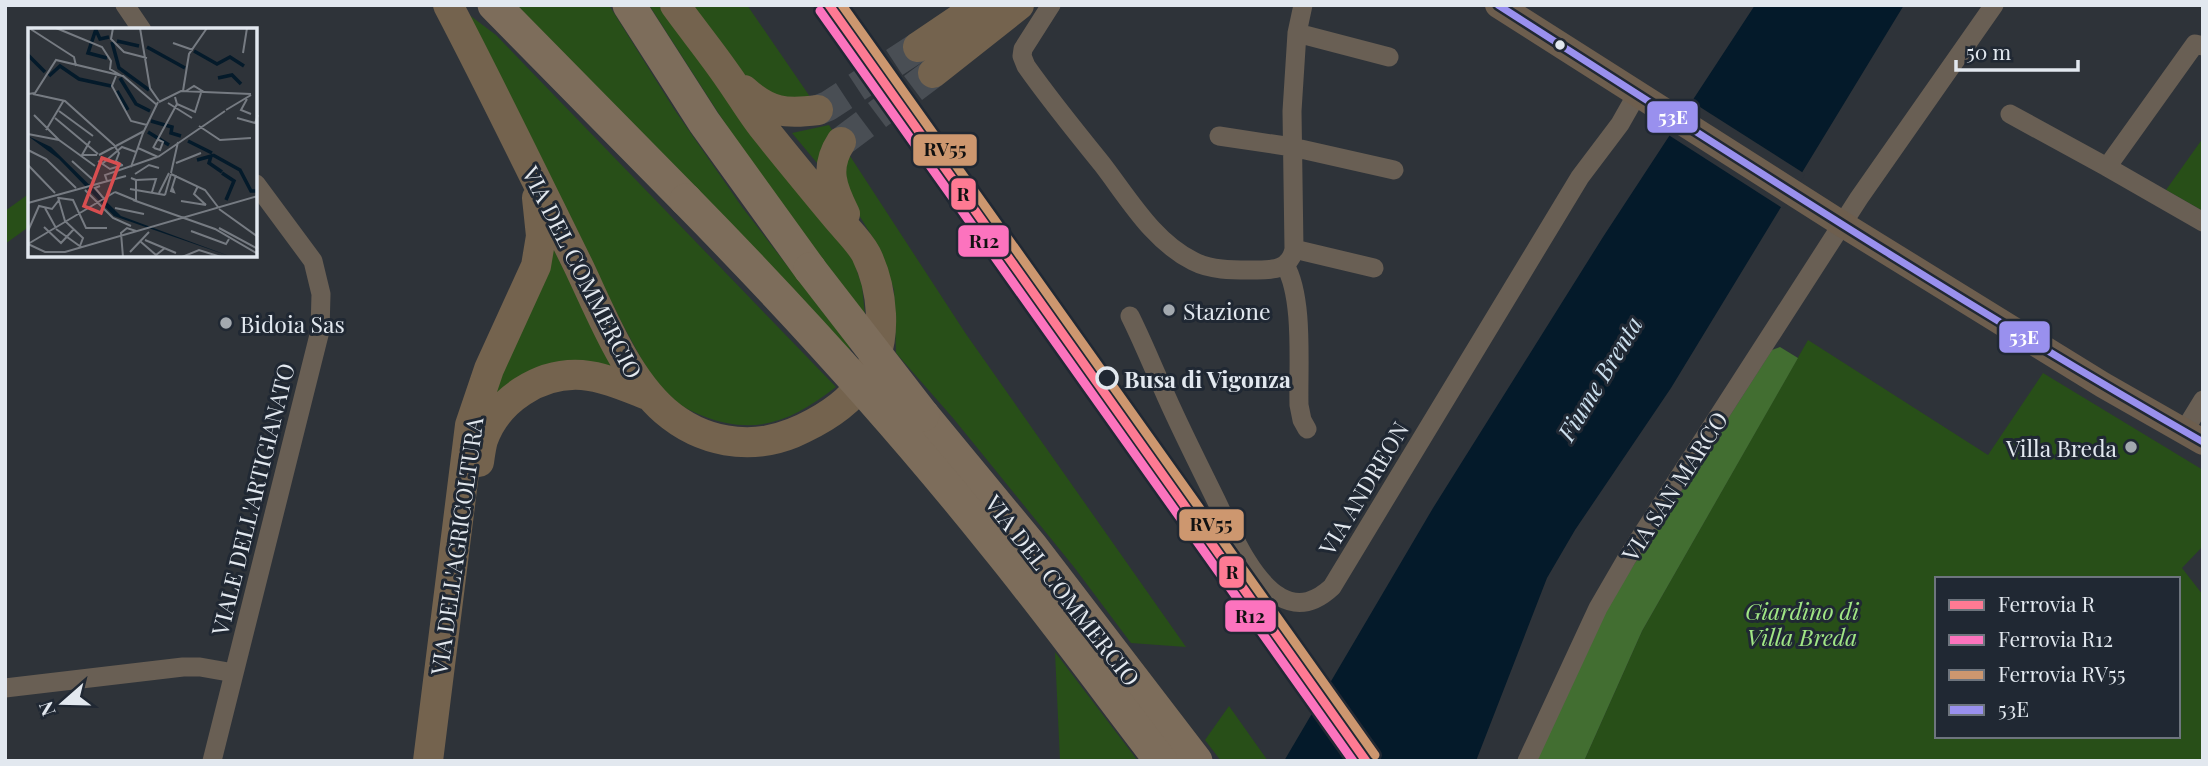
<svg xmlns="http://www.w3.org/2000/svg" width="2208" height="766" font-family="'Playfair Display',serif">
<rect width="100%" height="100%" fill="#2e3339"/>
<path fill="#284f18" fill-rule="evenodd" d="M516,5H609L674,109L742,207L850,347L849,352Z
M649,5H659L727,100L815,204L854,262L862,286L865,315L753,167Z
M691,5H747L815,104L792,106L751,85Z
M468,14L496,35L836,387C793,420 757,437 703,416C690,411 677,404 667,394C648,375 637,350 624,327Z
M829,125L834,133L823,144L817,163L792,133Z
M2203,138V211L2166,190Z
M850,156L966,334L1186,647L1131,643L1074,567L953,418L896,353L894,290L881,251L846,194L843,172Z
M30,193V226L5,244V211Z
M551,244L614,368L484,404Z
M1808,340L1988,455L2043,373L2203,470V546L2182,568L2203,595V761H1584L1642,631ZM1937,579H2178V736H1937Z
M1055,652L1138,761H1060Z
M1229,706L1268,761H1221L1205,740Z"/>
<path fill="#426e31" d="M1780,347L1798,358L1642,631L1584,761H1536L1608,605L1772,350Z"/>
<path fill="#041a2a" d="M1755,5H1904L1671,388L1575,530L1547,578L1476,761H1284L1433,508L1603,237Z"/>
<path fill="#2e3339" d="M1689,100L1805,174L1784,209L1667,134Z"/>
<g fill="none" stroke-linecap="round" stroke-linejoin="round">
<path stroke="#494e54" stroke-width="30" stroke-dasharray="30 15" stroke-linecap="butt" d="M818,110L828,106L918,47
M841,142L933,73"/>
<path stroke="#695f54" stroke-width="19" d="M125,5L142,30
M1051,5L1023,49L1022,56L1026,66C1050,100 1076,132 1102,164C1129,199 1153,241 1193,261C1212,271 1236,270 1257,270C1274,270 1290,269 1294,249L1292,111L1297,33L1303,5
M1297,33L1389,57
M2203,46L2195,44L2107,167L2203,222
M2010,114L2107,167
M1219,136L1292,147L1394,170
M1294,249L1374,268
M1285,265C1304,298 1298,366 1299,405L1302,420L1307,429
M1130,316C1142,340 1152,365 1163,389C1179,426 1198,463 1216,500C1230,529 1250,579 1280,597C1300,608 1317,601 1332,587L1580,177L1620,124L1637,94
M2184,431L2203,400
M5,688L183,667H200L234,673
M212,761L320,331L321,294L313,261L256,184
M1527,761L1598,608L1627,558L1859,198L1994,5"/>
<path stroke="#6d5e4e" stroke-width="26" d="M1498,5L1842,224L2103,385L2203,442"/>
<path stroke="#74634e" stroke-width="30" d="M448,5C493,91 535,178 578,265C601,313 625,376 665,411C701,442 749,451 793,433C847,410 884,376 881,314C880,294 875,272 866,254C859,241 847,230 837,218C813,189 789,160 765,130C752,114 741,95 729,78C712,53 693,30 675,5
M918,47L980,5
M933,73L1019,5
M744,90C769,113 786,114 818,110
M841,142C824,168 832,188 845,214
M479,462C480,455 481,447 483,440C497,400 540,372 582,375C605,377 629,388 650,396
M428,761L470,425L489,369L536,266L541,236L537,198"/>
<path stroke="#7d6d5b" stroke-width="33" d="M494,5L686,200
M629,5L704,122L810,269
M923,415L1032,547L1196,761"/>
<path stroke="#7d6d5b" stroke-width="33" d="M686,200C794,310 897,423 993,543C1051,614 1105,688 1161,761
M810,269L923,415"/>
<defs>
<path id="bus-1" d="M1498,5C1731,154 1963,305 2203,442"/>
</defs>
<use href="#bus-1" stroke="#202833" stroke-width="12"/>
<use href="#bus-1" stroke="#9990ee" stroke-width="7"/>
<defs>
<path id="rail-1" d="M829,5L1366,761"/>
<path id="rail-2" d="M820,11L1353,761"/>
<path id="rail-3" d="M842,5L1375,755"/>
</defs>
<use href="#rail-1" stroke="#202833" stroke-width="14"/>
<use href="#rail-2" stroke="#202833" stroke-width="14"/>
<use href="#rail-3" stroke="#202833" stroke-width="14"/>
<use href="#rail-1" stroke="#fe7a93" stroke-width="9"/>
<use href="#rail-2" stroke="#fc73be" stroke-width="9"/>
<use href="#rail-3" stroke="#cd976f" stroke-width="9"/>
</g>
<circle fill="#e2e8ef" stroke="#202833" stroke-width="2.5" cx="1560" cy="45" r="6"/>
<g fill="#a3a9af" stroke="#202833" stroke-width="2.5">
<circle cx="1169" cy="310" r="7"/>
<circle cx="226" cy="323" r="7"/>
<circle cx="2131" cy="447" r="7"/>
</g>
<circle fill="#202833" stroke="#e2e8ef" stroke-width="3.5" cx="1107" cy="378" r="10"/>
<g text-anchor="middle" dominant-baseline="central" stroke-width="6" stroke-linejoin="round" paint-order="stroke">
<g font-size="23" fill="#e2e8ef" stroke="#202833">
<text transform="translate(583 272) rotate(63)">VIA DEL COMMERCIO</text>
<text transform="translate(1674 486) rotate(-57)">VIA SAN MARCO</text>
<text transform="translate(1363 488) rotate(-59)">VIA ANDREON</text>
<text transform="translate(252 499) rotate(-76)">VIALE DELL'ARTIGIANATO</text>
<text transform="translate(456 546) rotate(-82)">VIA DELL'AGRICOLTURA</text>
<text transform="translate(1063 590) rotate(52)">VIA DEL COMMERCIO</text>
</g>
<g font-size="23" fill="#e2e8ef" stroke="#202833" text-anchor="start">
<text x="1183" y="310">Stazione</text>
<text x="240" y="323">Bidoia Sas</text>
<text x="2117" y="447" text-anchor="end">Villa Breda</text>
</g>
<g font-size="23" font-weight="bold" fill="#e2e8ef" stroke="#202833" text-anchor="start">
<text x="1124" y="378">Busa di Vigonza</text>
</g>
<g font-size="23" font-style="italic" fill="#a0e685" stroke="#202833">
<text x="1802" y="610">Giardino di<tspan x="1802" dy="26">Villa Breda</tspan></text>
</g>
<g font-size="24" font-style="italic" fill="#cce0ef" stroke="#202833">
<text transform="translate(1599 378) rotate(-59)">Fiume Brenta</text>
</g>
</g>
<g transform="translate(28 28)">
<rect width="229" height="229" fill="#2e3339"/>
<path d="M0,108L23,119L93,188L204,229L86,188L31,131Z" fill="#041a2a"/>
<path fill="none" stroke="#041a2a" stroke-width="3.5" d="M67,0L72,11L81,9M68,1L60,25L79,30M89,13L111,18M84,14L91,40L121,62M119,19L157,40M166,23L189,36L202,29L216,38M0,27L17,44M21,48L32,38L51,51L83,58M92,50L108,76L122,83M190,50L204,47L213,56M89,63L100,82M123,93L144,99L143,105L153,108M120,104L141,117M160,113L184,125M185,127L212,142L223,163H230M169,132L183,128L181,135L194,144M194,145L206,153L198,172"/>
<path fill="none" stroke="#767b82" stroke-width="2" d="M1,0L46,29L48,38M28,0L74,19L83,33L82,41L94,48M85,0L83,11L96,24L119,30M112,0L122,60L131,73M145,15L165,22M215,25L219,0M88,48L84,58L103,93L119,97M155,63L161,26L179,0M158,63L166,58L176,64M0,66L7,65L28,32L95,48L129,77M5,66L37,73L86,117L91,125L88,133L94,137M147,69L149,76L167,84L173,65M219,71L213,82L223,86M131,74L153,63L223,66M140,75L164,90M198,82L223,67M31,83L65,108M6,87L31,112M27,90L70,126M209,90L227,95L230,87M171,98L192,112L223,110M18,102L36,72M115,105L130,74M0,106L31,112M31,112L67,138M62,113L54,127H69M110,120L130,129M125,120L149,76M126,120L132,122L135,114L129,111M0,122L18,131L48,160M71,127L116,103M130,129L197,83M44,133L64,151M70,133L82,141L95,137M148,135L173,125M74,136L94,119L108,124M0,137L27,165M103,139L115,105M143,145L150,114M107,146L121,137L131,140M143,146L177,162L190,179M103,150L108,152V172M108,152L128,151L124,164M79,153L77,147L129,129M72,158L67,160L77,172M170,158L166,166L178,177M144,159L146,164L143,163L148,147M102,161L137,167M57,162L85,190L103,198M87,164L109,173M131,165L141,145M137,167L143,146M30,169L37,193L55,210L52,218M31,170L45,172L58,200H79M105,172L187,201L230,226M153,173L178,177M0,175L98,148M17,180L28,200M87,180L116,186M191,181L230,209M16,199L33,215L46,201M191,200L230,221M28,201L53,219M0,203L11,178L24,181L31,172M163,203L198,216L201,211M117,212L148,225M113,214L128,227L137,220M0,216L87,164M0,216L17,224H37L230,168M102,224L121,204M95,229L93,205L99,200L108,203M154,229L171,222L193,229"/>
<path fill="#d84e50" fill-opacity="0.15" stroke="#d84e50" stroke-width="3.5" d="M74,130L91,136L73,185L56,178Z"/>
<rect width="229" height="229" fill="none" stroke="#e2e8ef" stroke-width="3.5"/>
</g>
<g stroke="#202833" stroke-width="2.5">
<rect x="1646" y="100" width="53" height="34" rx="7" fill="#9990ee"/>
<rect x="912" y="133" width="66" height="34" rx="7" fill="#cd976f"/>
<rect x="950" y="177" width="27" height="34" rx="7" fill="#fe7a93"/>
<rect x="957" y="224" width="53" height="34" rx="7" fill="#fc73be"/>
<rect x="1998" y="320" width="53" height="34" rx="7" fill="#9990ee"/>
<rect x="1178" y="508" width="67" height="34" rx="7" fill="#cd976f"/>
<rect x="1218" y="555" width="27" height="34" rx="7" fill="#fe7a93"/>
<rect x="1224" y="599" width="53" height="34" rx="7" fill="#fc73be"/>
</g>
<g font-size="19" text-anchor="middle" font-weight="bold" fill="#fff">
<text x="1673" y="124">53E</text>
<text x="2024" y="344">53E</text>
</g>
<g font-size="19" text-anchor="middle" font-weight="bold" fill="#111">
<text x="945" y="156">RV55</text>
<text x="963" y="201">R</text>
<text x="984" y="248">R12</text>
<text x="1211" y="531">RV55</text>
<text x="1232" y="579">R</text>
<text x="1250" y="623">R12</text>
</g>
<rect width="2208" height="766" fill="none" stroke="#e2e8ef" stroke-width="14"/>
<rect x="1935" y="577" width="245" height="161" fill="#202833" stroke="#6e757e" stroke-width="2"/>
<rect x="1949" y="600" width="35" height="10" fill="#fe7a93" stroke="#6e757e" stroke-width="2"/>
<text x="1998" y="612" font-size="21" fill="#e2e8ef">Ferrovia R</text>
<rect x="1949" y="635" width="35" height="10" fill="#fc73be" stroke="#6e757e" stroke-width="2"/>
<text x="1998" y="647" font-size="21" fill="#e2e8ef">Ferrovia R12</text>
<rect x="1949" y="670" width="35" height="10" fill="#cd976f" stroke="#6e757e" stroke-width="2"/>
<text x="1998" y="682" font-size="21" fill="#e2e8ef">Ferrovia RV55</text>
<rect x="1949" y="705" width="35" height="10" fill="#9990ee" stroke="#6e757e" stroke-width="2"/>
<text x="1998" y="717" font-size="21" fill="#e2e8ef">53E</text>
<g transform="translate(63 703) rotate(250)" stroke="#202833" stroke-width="5" paint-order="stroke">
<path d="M0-5L12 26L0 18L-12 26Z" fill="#e2e8ef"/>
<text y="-10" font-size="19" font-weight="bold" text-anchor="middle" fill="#e2e8ef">N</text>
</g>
<path d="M1956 60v10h122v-10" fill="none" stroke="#e2e8ef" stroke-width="3.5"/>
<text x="1966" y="60" font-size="21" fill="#e2e8ef" stroke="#202833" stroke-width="5" paint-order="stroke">50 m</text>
</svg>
